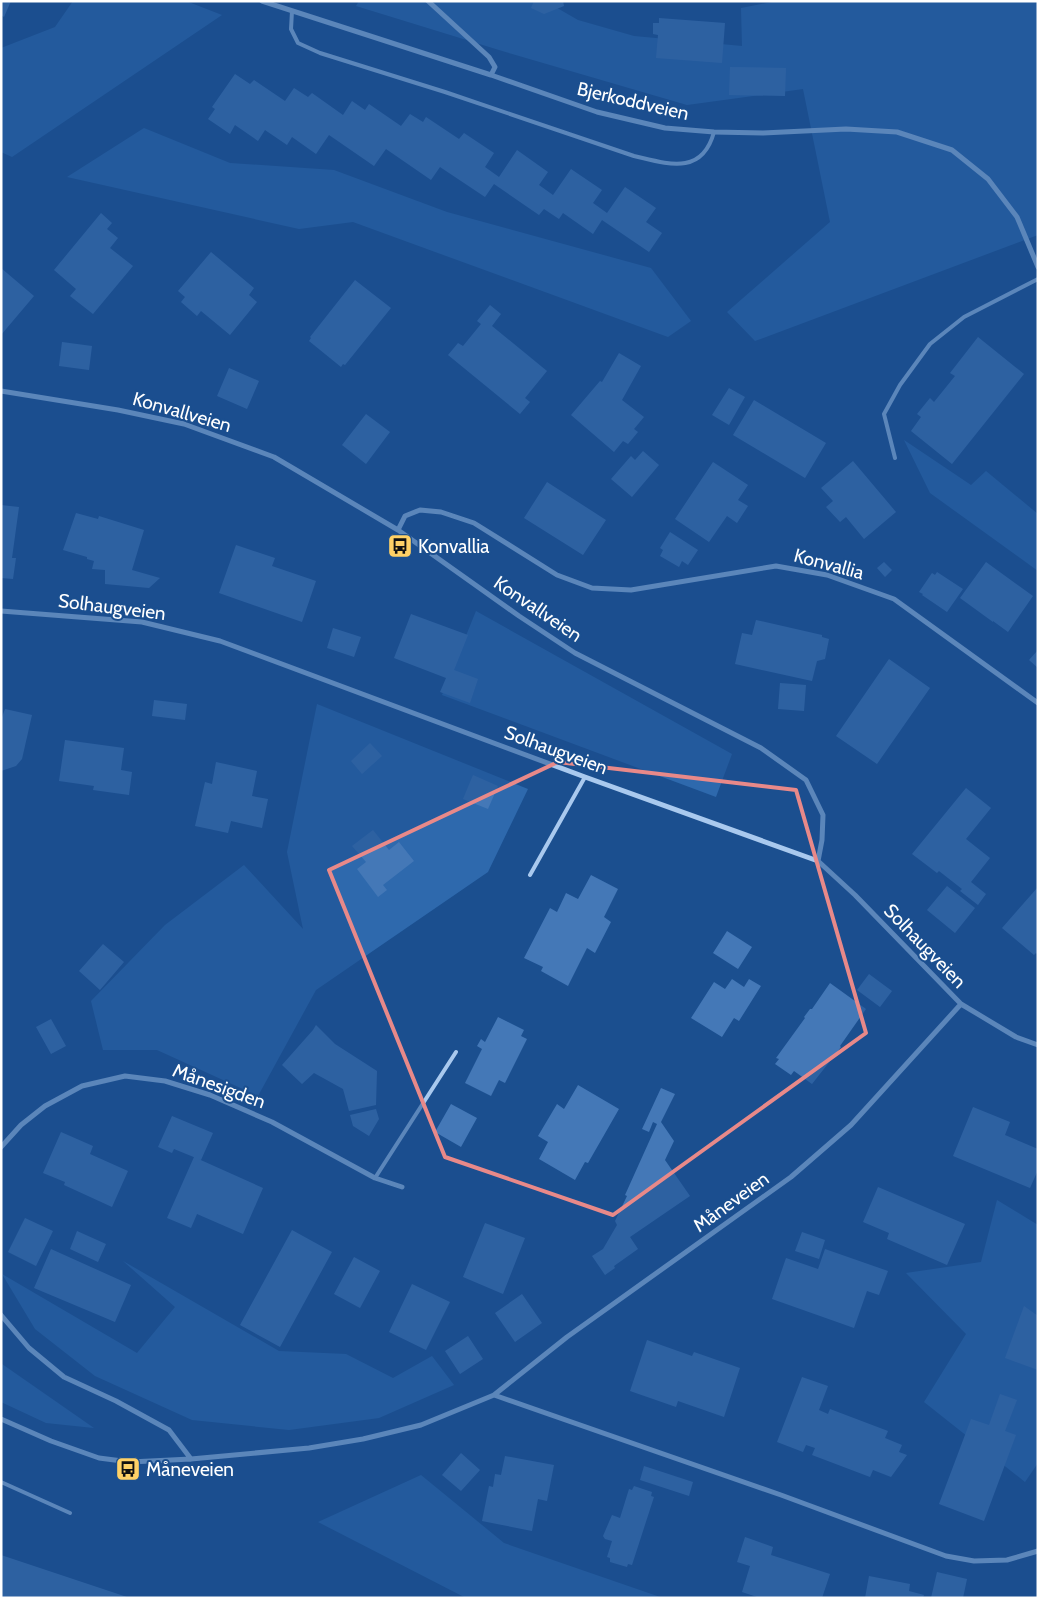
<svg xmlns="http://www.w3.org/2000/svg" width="1039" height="1599" font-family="Cabin,sans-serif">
<rect width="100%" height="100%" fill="#1b4f8f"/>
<path fill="#2e69ad" d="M73,1H186L222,15L12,157L1,152V48L55,27Z
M359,1H545L578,20L634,36L742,46L741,8L777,1H1038V235L755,341L727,312L830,222L803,89L687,105L499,50L356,6Z
M144,128L230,163L334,170L447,212L651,268L691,321L668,337L353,222L299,229L67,177Z
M904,440L971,485L986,471L1038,514V571L930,493Z
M476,611L732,754L716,797L442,695Z
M317,704L528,789L488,872L316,990L258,1096L157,1050H103L91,1001L165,925L244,865L303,929L287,852Z
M997,1200L1038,1225V1463L1025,1482L924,1402L966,1334L906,1273L981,1262Z
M123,1261L279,1351L346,1354L393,1378L432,1356L454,1385L379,1418L289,1430L192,1420L95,1376L35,1329L2,1274L137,1353L175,1307Z
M1,1363L2,1364L94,1428L46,1423L1,1402Z
M421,1475L504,1543L663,1598H466L318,1522Z"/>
<path fill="#4478b7" d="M1,1H11L4,17L1,15Z
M534,1H563L564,6L544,14L531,8Z
M659,18L725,23L722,63L656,58L658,35L653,34V23H659Z
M730,67L786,68L785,96L729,95Z
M235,74L250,84L254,80L285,101L294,88L308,97L312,93L343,115L352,101L365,110L369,104L401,126L410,114L423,122L426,117L459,139L464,133L494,153L485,167L499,177L517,150L548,172L539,185L553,195L571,169L602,190L593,203L607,213L625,187L656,208L646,222L662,233L649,252L602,220L593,234L563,213L559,219L544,209L539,215L494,184L485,197L440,167L431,180L386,149L374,166L329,135L316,154L292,137L287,145L265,130L258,141L235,125L230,134L208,119L215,109L212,107Z
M101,213L112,223L107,229L118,238L110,248L133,266L93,314L70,296L76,289L54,270Z
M211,252L254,288L249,295L257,302L230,335L201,311L197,316L181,302L185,297L178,291Z
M1,268L34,296L1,335Z
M355,280L391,308L345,365L343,364L341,367L309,341L311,338L310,337Z
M490,305L501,314L492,326L547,371L525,398L530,402L520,414L448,355L458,343L463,346L481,324L477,321Z
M978,337L1024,374L952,464L911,431L921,417L917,414L930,398L934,402L955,376L950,373Z
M62,342L92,346L89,370L59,366Z
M619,353L641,366L622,400L644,417L634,429L638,432L628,444L623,441L614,452L571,415L600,381L602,382Z
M229,368L259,381L247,409L217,396Z
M729,388L745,397L729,425L712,415Z
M754,400L826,443L805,478L733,435Z
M366,414L390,432L366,464L342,445Z
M643,451L659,465L632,497L611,479L631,456L635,460Z
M853,461L896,512L864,539L846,517L840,522L826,507L833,501L821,488Z
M713,462L748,485L738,500L748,506L737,523L727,516L709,542L675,519Z
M547,482L606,520L583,555L524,518Z
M1,505L19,507L12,558H16L13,579L1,578Z
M76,513L98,519L99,516L144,530L132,570L160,578L149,588L105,584V570L92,569L94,561L87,559V557L63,550Z
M670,532L698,550L688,565L682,561L679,567L660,556L663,550L660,548Z
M236,545L275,558L272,566L316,581L302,622L219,593Z
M884,562L892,570L885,577L877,568Z
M986,562L1033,596L1008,632L993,621V622L960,598Z
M937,572L963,589L947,612L922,595L923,594L919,592L932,573L935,575Z
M411,614L468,635L454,670L478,679L470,703L440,692L446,678L394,658Z
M756,620L822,635V637L829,639L825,659L817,661L812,681L735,664L742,633L752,635Z
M333,628L361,637L354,657L327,648Z
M1038,650V668L1029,660Z
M889,659L930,688L877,764L836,736Z
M780,683L806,685L804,711L778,709Z
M154,700L187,704L185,720L152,716Z
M5,709L32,715L22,759L16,766L1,771V720Z
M65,740L124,748L121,770L132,772L129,795L93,790L94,786L59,781Z
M370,743L382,756L362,774L351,761Z
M216,762L257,771L252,796L268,799L262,828L231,821L228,833L195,826L205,782L212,784Z
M473,775L498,786L488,809L463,799Z
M966,788L991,808L966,839L990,858L971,882L986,894L978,905L960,891L962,889L939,871L937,873L912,854Z
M373,830L389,850L399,842L414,861L383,885L387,890L378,897L357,869L366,862L352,846Z
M591,875L618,889L604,917L611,922L595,953L587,948L568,986L541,971L543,967L524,958L550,908L557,912L566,893L578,899Z
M947,886L975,908L955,933L927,910Z
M1038,887V955L1036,953L1034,955L1002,928Z
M727,931L752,947L738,969L713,953Z
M103,944L124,962L100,990L79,971Z
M869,974L892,991L880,1007L857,990Z
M732,979L744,987L749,979L761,986L739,1021L734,1018L722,1037L691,1018L714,982L725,989Z
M830,983L866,1009L840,1046L841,1047L838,1051L812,1084L794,1071L791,1075L775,1064L779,1059L776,1058L805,1018L804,1017L810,1009H812Z
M498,1017L524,1030L521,1036L527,1039L505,1083L499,1080L491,1096L465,1083L482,1049L477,1046L481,1039L485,1042Z
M51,1019L66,1046L51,1054L36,1027Z
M316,1025L335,1044L377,1071L376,1105L349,1111L343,1089L314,1073L302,1084L282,1065L313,1030Z
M578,1085L619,1109L588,1163L585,1162L575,1180L539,1159L548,1142L538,1136L557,1104L564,1109Z
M661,1088L675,1094L661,1122L674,1141L665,1160L690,1196L630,1237L638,1249L614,1266L615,1268L605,1275L592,1256L603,1249L617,1225L615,1221L627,1196L625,1195L657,1124L653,1122L649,1132L642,1129Z
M451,1104L477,1118L461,1147L435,1132Z
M973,1107L1010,1122L1005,1135L1038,1149V1170L1030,1188L953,1156Z
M376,1109L379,1119L369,1136L353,1126L350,1115Z
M172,1116L213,1133L201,1160L174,1149L172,1153L158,1147Z
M61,1132L93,1146L90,1154L128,1171L112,1207L64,1185L65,1182L43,1173Z
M194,1157L263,1188L243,1234L197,1214L191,1228L167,1218Z
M878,1187L965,1224L947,1265L887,1239L889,1233L863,1222Z
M25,1218L53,1231L36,1266L8,1252Z
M485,1223L525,1238L503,1294L463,1277Z
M292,1230L332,1252L280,1347L240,1325Z
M77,1231L106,1244L98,1262L70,1249Z
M802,1232L825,1240L819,1259L795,1251Z
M51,1249L131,1285L115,1322L34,1288Z
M825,1249L888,1271L879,1295L867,1291L854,1328L772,1299L786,1258L818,1269Z
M354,1257L380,1271L360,1308L334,1294Z
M412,1284L450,1302L426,1350L389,1332Z
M522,1294L542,1323L515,1342L495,1313Z
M1024,1306L1038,1316V1370L1005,1358Z
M468,1336L483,1359L460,1374L445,1351Z
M647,1340L692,1356L694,1352L740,1368L724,1417L678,1401L676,1407L630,1391Z
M802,1377L828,1386L819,1410L828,1414L830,1409L888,1431L885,1438L902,1445L899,1452L907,1455L891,1477L873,1470L870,1477L812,1455L815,1448L806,1445L803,1452L777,1442Z
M1000,1394L1017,1400L1005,1431L1016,1435L984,1521L939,1504L971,1419L989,1425Z
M461,1453L480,1470L461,1491L442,1475Z
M505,1456L554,1465L547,1501L538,1499L532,1531L482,1521L489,1486L493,1487L495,1474L501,1475Z
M644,1466L693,1482L689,1496L640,1480Z
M634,1486L652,1492L651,1496L654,1497L632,1565L628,1564L627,1567L610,1562V1558L607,1557L612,1541L605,1539L603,1536L612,1515L620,1518L629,1489L632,1490Z
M745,1537L773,1547L771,1555L830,1574L822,1598H760L742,1592L750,1566L737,1562Z
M1,1555L127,1597V1598H1Z
M937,1572L967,1579L963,1598H931Z
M869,1576L910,1584L909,1591L924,1595L923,1598H865Z"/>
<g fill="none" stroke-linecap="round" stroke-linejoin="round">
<path stroke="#a9c9ee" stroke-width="4" d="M292,11L291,29L298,43L320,53L445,92L634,156C668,164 702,176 714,132
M895,458L884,414L900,385L930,344L964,317L1038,279
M530,875L585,777
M375,1178L456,1052
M1,1482L70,1513"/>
<path stroke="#a9c9ee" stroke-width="5" d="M262,1L491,75L597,112L665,128L714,132L763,133L846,129L897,132L952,150L988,179L1017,217L1038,267
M428,1L489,57L495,67L491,75
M1,391L118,410L184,424L274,457L398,530L519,616L575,653L761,748L806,780L823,815L822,840L818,861
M398,530L405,516L420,510L441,512L474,523L557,575L592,588L631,590L776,566L827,575L894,599L1038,703
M1,611L142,622L220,641L585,777L818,861L855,895L961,1004L1016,1037L1038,1045
M1,1147L21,1125L45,1106L82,1086L125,1076L165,1081L210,1095L272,1122L375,1178L402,1187
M1,1315L29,1348L64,1377L116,1401L169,1430L191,1459
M494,1395L781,1495L946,1556L974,1561L1007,1560L1038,1551
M1,1419L51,1441L99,1458L130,1462L191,1459L309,1448L363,1439L421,1425L494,1395L567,1337L791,1177L851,1125L961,1004"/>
</g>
<path d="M0 0H1039V1599H0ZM558,762L796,790L866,1033L613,1215L445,1157L329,870Z" fill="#1b4f8f" fill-opacity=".55" fill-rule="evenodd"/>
<path fill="none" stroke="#e88989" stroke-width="4" stroke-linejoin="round" d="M558,762L796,790L866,1033L613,1215L445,1157L329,870Z"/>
<defs>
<symbol id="bus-square" viewBox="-11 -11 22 22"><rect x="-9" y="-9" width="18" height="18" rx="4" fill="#ffd166" stroke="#1b4f8f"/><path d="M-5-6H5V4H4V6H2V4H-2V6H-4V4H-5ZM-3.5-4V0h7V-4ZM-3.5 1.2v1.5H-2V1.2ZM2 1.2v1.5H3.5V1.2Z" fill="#111"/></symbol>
</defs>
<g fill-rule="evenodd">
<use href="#bus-square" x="386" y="532" width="28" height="28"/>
<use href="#bus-square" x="114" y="1455" width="28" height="28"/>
</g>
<g text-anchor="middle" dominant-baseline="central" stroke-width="4" stroke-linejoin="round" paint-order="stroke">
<g font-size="19" fill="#fff" stroke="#1b4f8f">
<text transform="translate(633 101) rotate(13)">Bjerkoddveien</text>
<text transform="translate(182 412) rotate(16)">Konvallveien</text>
<text transform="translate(829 564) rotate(15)">Konvallia</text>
<text transform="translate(112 607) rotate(7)">Solhaugveien</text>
<text transform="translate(538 609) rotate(34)">Konvallveien</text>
<text transform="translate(556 750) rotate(20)">Solhaugveien</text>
<text transform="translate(925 946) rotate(46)">Solhaugveien</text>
<text transform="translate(219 1086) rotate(20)">Månesigden</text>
<text transform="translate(731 1202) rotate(-36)">Måneveien</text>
</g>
<g font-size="19" fill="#fff" stroke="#1b4f8f" text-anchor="start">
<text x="418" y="546">Konvallia</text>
<text x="146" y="1469">Måneveien</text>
</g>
</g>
<rect width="1039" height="1599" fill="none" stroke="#ffffff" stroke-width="5"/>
</svg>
